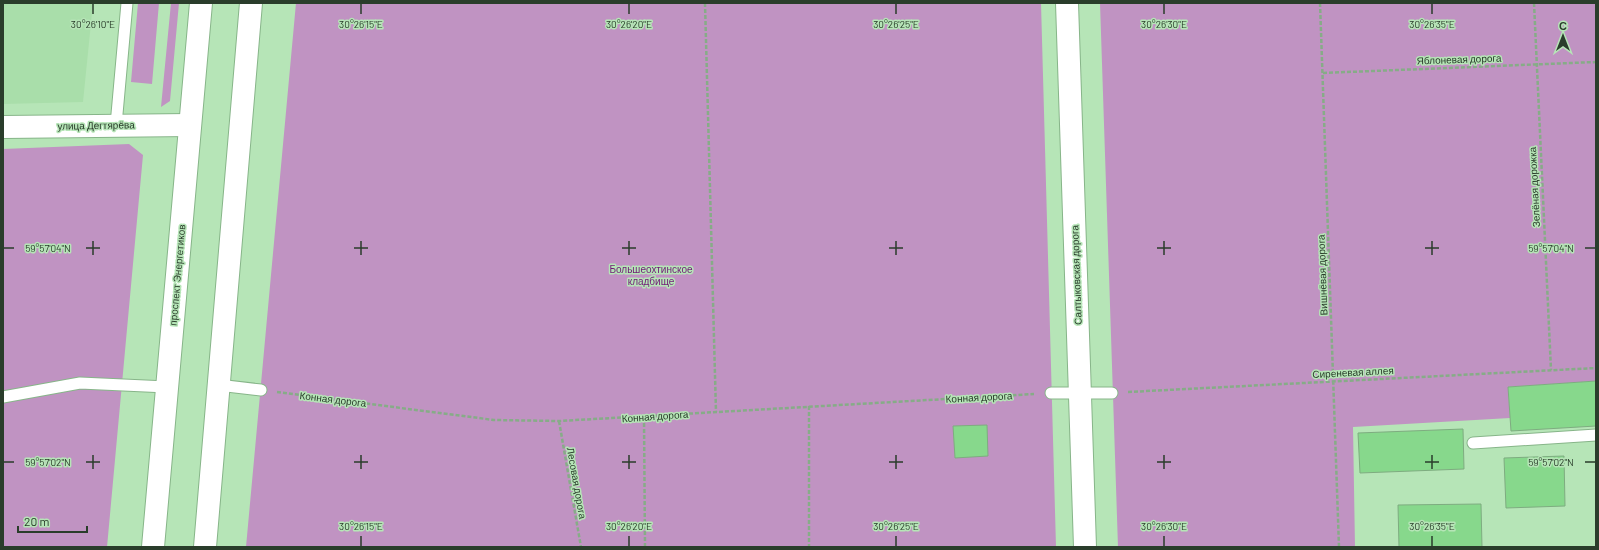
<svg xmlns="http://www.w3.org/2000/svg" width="1599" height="550" font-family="Barlow,sans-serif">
<rect width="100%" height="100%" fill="#b6e5b7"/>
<path fill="#a9deaa" d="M3,3H93L83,102L3,104Z"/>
<path fill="#c093c2" d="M138,3H159L152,84L131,82Z
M171,3H179L170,101L161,107Z
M296,3H1041L1056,547H246Z
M1100,3H1596V381L1508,387L1510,418L1353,427L1355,547H1118Z
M129,144L143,155L107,547H3V149Z"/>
<path fill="#87d88c" stroke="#7eac80" d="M1596,381V426L1511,431L1508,387Z
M987,425L988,456L955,458L953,426Z
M1463,429L1464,469L1360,473L1358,433Z
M1564,456L1565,506L1506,508L1504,458Z
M1481,504L1482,547H1399L1398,505Z"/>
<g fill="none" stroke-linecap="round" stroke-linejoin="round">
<defs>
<path id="lane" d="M116,125L127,3
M218,385L261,390
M1051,393H1112
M3,397L80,383L167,387
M1473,443L1596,435"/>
<path id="street" d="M3,127L190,125"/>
<path id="secondary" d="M1067,3L1085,547"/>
<path id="primary" d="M153,547L201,3
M205,547L251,3"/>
</defs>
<use href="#lane" stroke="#87b589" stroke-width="13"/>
<use href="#street" stroke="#87b589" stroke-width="24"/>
<use href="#secondary" stroke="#87b589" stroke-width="24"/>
<use href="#primary" stroke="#87b589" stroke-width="24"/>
<path stroke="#86ac87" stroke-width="2.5" stroke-dasharray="4 2" stroke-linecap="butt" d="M705,3L716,412
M1320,3L1339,547
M1534,3L1551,370
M1323,73L1596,62
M277,392L494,420L559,421L1034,394
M1128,392L1596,368
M809,406V547
M644,417L645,547
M559,421L581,547"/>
<use href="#lane" stroke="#fff" stroke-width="11"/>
<use href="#street" stroke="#fff" stroke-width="22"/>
<use href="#secondary" stroke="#fff" stroke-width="22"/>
<use href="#primary" stroke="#fff" stroke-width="22"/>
</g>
<path fill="none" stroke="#2a3d2b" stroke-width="1.5" d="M93,4V14M361,4V14M629,4V14M896,4V14M1164,4V14M1432,4V14M93,241V255M361,241V255M629,241V255M896,241V255M1164,241V255M1432,241V255M4,248H14M86,248H100M354,248H368M622,248H636M889,248H903M1157,248H1171M1425,248H1439M1585,248H1595M93,455V469M361,455V469M629,455V469M896,455V469M1164,455V469M1432,455V469M4,462H14M86,462H100M354,462H368M622,462H636M889,462H903M1157,462H1171M1425,462H1439M1585,462H1595M361,536V546M629,536V546M896,536V546M1164,536V546M1432,536V546"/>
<g text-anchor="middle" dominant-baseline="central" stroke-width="3" stroke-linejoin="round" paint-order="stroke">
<g font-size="10" fill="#2a3d2b" stroke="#b6e5b7">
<text transform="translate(1459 59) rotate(-2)">Яблоневая дорога</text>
<text transform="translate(96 125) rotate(-1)">улица Дегтярёва</text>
<text transform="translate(1534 187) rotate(-93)">Зелёная дорожка</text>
<text transform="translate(177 275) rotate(-85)">проспект Энергетиков</text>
<text transform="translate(1076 275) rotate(-92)">Салтыковская дорога</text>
<text transform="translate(1322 275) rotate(-92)">Вишнёвая дорога</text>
<text transform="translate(1353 372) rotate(-3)">Сиреневая аллея</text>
<text transform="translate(979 397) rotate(-3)">Конная дорога</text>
<text transform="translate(333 399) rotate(7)">Конная дорога</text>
<text transform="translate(655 416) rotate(-4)">Конная дорога</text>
<text transform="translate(577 483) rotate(80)">Лесовая дорога</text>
</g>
<g font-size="10" fill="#701876" stroke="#b6e5b7">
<text x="651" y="269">Большеохтинское<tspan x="651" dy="12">кладбище</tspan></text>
</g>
</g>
<g font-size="10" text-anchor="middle" fill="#2a3d2b" stroke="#b6e5b7" stroke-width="3" stroke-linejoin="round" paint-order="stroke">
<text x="93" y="28">30°26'10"E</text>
<text x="361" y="28">30°26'15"E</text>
<text x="629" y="28">30°26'20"E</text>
<text x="896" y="28">30°26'25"E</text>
<text x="1164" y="28">30°26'30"E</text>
<text x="1432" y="28">30°26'35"E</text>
<text x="48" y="252">59°57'04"N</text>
<text x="1551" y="252">59°57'04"N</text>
<text x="48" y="466">59°57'02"N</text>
<text x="1551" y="466">59°57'02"N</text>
<text x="361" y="530">30°26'15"E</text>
<text x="629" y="530">30°26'20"E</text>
<text x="896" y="530">30°26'25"E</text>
<text x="1164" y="530">30°26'30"E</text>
<text x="1432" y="530">30°26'35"E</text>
</g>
<rect width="1599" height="550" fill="none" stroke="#2a3d2b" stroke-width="8"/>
<g transform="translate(1563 36)" stroke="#b6e5b7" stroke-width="3" paint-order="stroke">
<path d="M0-3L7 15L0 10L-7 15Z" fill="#2a3d2b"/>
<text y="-6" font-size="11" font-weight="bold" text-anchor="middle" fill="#2a3d2b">С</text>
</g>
<path d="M18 526v6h69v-6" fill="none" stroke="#2a3d2b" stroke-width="2"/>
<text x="24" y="526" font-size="12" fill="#2a3d2b" stroke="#b6e5b7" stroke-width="3" paint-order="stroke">20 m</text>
</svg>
